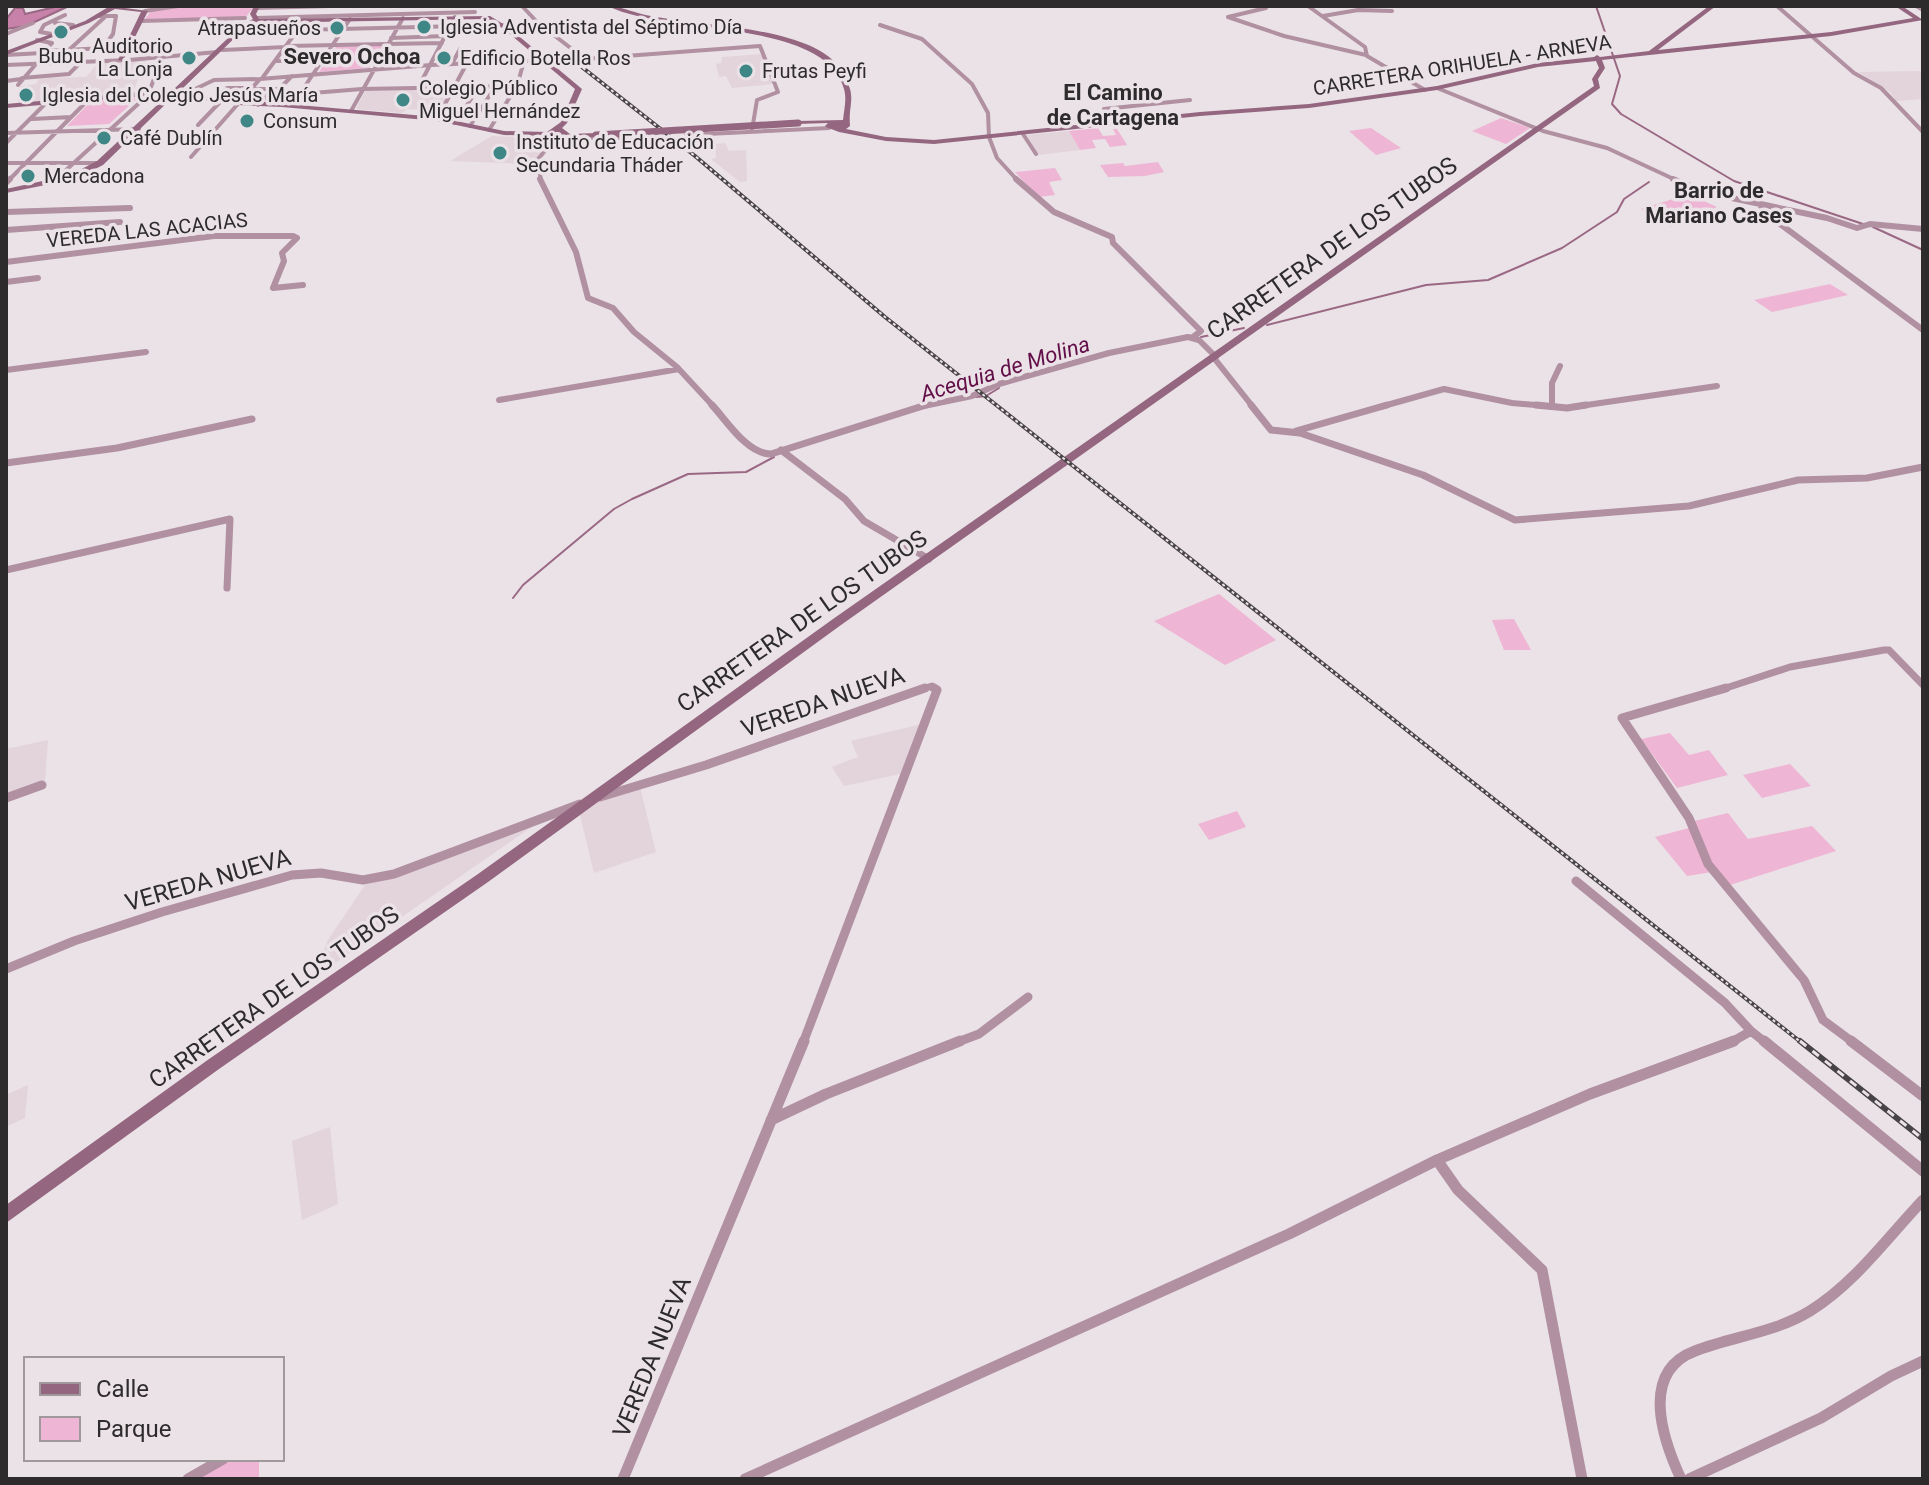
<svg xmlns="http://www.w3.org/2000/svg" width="1929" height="1485" font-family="Roboto,sans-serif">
<rect width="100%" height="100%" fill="#eae2e6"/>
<path fill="#e3d3db" d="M762,54L773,84L732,88L726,76L719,77L716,64L721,63L722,57Z
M146,59L133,92L18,103L20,86L36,84L39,79L49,78L86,77L99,62Z
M1919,71L1923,74V99L1896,101L1890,92L1859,72Z
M453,89L436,116L419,114L423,110L407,109L402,113L356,109L365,91Z
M1069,131L1080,150L1038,155L1027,135Z
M492,136L543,138L548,144L531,164L450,161Z
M725,143L729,151L746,150L747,181L740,182L711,159L716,158L715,144Z
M930,722L910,772L844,786L832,767L858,757L851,741Z
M48,740L45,781L6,795V749Z
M640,787L656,852L594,873L580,815L595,803Z
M539,822L312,979L328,940L365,885L405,873Z
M28,1085L25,1118L6,1127V1095Z
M330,1127L338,1204L302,1220L292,1141Z"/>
<path fill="#efb5d5" d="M185,6H254L246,17L145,19L152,10Z
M383,46L369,68L319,72L336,47Z
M141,95L109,124L67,126L94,98Z
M1501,118L1530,128L1506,144L1472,131Z
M1098,128L1103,136L1116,135L1113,129H1117L1127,145L1110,147L1105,139L1092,140L1096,148L1080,150L1069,131Z
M1371,128L1401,148L1376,155L1349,131Z
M1158,162L1164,172L1145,176L1108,177L1100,165L1123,163L1125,166Z
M1055,168L1062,180L1049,182L1055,195L1038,197L1015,172Z
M1689,194L1717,207L1671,227L1641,209Z
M1830,284L1848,295L1772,312L1754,300Z
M1219,594L1276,640L1225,665L1154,621Z
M1514,619L1531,650H1504L1492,620Z
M1670,733L1689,755L1709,750L1728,775L1677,788L1641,739Z
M1790,764L1811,786L1762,798L1743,775Z
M1237,811L1246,827L1209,840L1198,824Z
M1728,813L1748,839L1812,826L1836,851L1730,885L1718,871L1687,876L1655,837L1689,828L1686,823Z
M232,1459H259V1479H198Z"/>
<path fill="#c882aa" stroke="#9a6884" stroke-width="2" d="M59,6H69L26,26L6,29V19L15,8H23L25,14Z"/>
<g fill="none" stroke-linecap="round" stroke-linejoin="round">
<path stroke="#9a6884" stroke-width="2" d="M1596,6L1620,76L1612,104L1621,114L1734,181L1863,224
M1873,227L1923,250
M1267,325L1426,285L1488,280L1562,248L1617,212L1624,199L1649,182
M1201,337L1244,328
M976,397L986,396L999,388
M513,598L523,585L614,509L632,499L688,474L746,472L774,457"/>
<path stroke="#b090a1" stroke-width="4" d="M8,6H18
M522,6L538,23L585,59L760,46L778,92L757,100L752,130
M1308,6L1365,47L1367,56L1425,90
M1777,6L1854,73L1881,88L1923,132
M1916,6L1923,10
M257,8L331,6
M1266,8L1228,17L1284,36L1366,55
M145,11L178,6
M1323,16L1358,10L1392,11
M256,18L475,12
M141,21L245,18
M55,23L73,25
M880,25L922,39L972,84L988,113L989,137L997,158L1018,181
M298,30L503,25
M6,34L33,23
M52,34L40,32L44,25L65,15
M391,38L445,36
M387,44L442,43
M287,46L387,44
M103,48L113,34L116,16H106
M70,49L106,16H99
M222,50L286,47
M44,51L127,47
M6,55L42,53L52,43L37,40
M277,61L323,59
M452,64L460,49
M6,65L129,60L217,52
M263,77L305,20
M22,78L69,74L82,61
M260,79L431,65L546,60
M6,81L21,79
M18,85L36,64
M227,88H252
M418,88L455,17
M1437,88L1543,131L1607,148L1678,181
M251,89H279L292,76
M193,90L214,80L260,79
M276,91H302
M300,94L362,89L517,86
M293,104L350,19
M258,105L273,89
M1104,109L1190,100
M351,111L403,18
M32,119L71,117
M437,119L467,63
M455,123L479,87
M198,125L221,101
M470,126L495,87
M489,130L517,86L524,61
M6,133L139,129
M1023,134L1036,154
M686,135L829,128
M559,138H647
M6,143L48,101
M191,157L260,79
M6,163H100
M8,181L91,97
M54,181L148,95L162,57
M541,181L538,159L556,138"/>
<path stroke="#b090a1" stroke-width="6" d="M540,179L576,252L588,298L613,308L634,332L677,367L714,407
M1016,179L1054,212L1112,237L1113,243L1201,331L1193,337
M1673,179L1708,193L1827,218L1857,228L1870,224L1923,229
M6,183L10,179
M1760,205L1772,218L1923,330
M6,212L130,208
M6,230L120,222
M6,262L214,236H293L297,238L282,253L284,261L273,288L303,285
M6,282L38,278
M1214,358L1253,407
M6,370L146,352
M499,400L679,369
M919,407L972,396L999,384L1109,353L1188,337L1199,340L1216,357
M1380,407L1444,389L1512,403L1558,407
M1552,407V383L1560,366
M1573,407L1717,386"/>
<path stroke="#b090a1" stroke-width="7" d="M712,405C727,421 747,454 771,454L926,405
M1251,405L1271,430L1300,433L1423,475L1515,520L1689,506L1798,480L1867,478L1923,467
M1536,405L1567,408L1586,405
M1296,431L1387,405
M781,450L845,499L864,521L929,559
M6,463L117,448L252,419
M6,570L230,519L227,588
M919,690L932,686L937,690
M1720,690L1790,667L1884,650H1889L1923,685"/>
<path stroke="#b090a1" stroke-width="9" d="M1726,688L1622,718L1689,818L1708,864L1804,980L1823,1020L1854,1043
M600,797L706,765L925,688
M6,798L42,785
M1576,881L1725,1003L1751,1031L1730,1043
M6,969L74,941L162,912L292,875L321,873L363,880L394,874L580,804
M1751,1031L1766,1043
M803,1043L937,690L934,688
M955,1043L979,1034L1028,997"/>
<path stroke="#b090a1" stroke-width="11" d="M1764,1041L1923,1171
M1851,1041L1923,1096
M771,1120L826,1094L960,1041
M1437,1160L1590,1094L1734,1041
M188,1479L223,1459
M623,1479L804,1041
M745,1479L1289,1234L1437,1160L1458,1190L1542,1270L1582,1479
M1681,1479C1663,1440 1639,1372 1695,1351C1734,1336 1774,1333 1810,1311C1855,1283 1887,1238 1923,1200
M1689,1479L1821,1418L1891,1376L1923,1361"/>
<path fill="#946680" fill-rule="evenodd" d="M110,6L148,11L123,61L118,60L141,12L115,9L89,23L6,55V51L85,21Z
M254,6H260L256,14L259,19L490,16L508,27L582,89L567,123L562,128L570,134L596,133L600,135L596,137L564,138L559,140L544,136L504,135L437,121L282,107L238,105L184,97V95L186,94L238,101L295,103L298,105L437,117L504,131L547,132L561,122L575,89L504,29L487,19L255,23L247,26L181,90L180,92L177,93L103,165L75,179L6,193V189L70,175L97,161L169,94L6,108V104L174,89L243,24L253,19L250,14Z
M608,6C619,6 627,10 638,13C648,16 659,17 669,19C714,26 802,29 835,62C838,65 840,69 842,73C858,97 848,102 850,126L846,129L886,137L934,140L1200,112L1309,104L1437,86L1538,63L1594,57L1597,55L1600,57L1649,51L1709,6H1716L1658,50L1831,32L1913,18L1895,6H1902L1923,20L1831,36L1602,60L1605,68L1598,79L1600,88L841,625L488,882L219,1069L6,1223V1205L209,1059L478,874L833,619L1594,86L1592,79L1599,68L1596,61L1538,67L1437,90L1309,108L1200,116L934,144L886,141L839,132L826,127L825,126L828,123L796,124V122L798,121L843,120C844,110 847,99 844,89C825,18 664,35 608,6Z"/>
<defs>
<path id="rail-far1" d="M564,53L695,156L885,317L1802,1043"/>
<path id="rail" d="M1800,1041L1923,1139"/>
</defs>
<use href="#rail-far1" stroke="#474346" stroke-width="4"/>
<use href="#rail" stroke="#474346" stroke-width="6"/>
<use href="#rail-far1" stroke="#eae2e6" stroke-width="2" stroke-dasharray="3" stroke-linecap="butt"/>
<use href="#rail" stroke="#eae2e6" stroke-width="3" stroke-dasharray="8" stroke-linecap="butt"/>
<path stroke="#946680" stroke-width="7" d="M596,135L798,123"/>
</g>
<g fill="#3f8786" stroke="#eae2e6" stroke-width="3">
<circle cx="424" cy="27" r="8"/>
<circle cx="337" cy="28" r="8"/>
<circle cx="61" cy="32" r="8"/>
<circle cx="189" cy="58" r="8"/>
<circle cx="444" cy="58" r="8"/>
<circle cx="746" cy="71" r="8"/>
<circle cx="26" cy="95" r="8"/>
<circle cx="403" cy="100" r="8"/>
<circle cx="247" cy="121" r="8"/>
<circle cx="104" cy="138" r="8"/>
<circle cx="500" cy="153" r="8"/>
<circle cx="28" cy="176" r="8"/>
</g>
<g text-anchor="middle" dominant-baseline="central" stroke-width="7" stroke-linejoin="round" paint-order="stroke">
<g font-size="20" fill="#2e2b2d" stroke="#eae2e6" text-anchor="start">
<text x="440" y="27">Iglesia Adventista del Séptimo Día</text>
<text x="321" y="28" text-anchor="end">Atrapasueños</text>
<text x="173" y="46" text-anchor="end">Auditorio<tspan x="173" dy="23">La Lonja</tspan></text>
<text x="61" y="56" text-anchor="middle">Bubu</text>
<text x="460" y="58">Edificio Botella Ros</text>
<text x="762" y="71">Frutas Peyfi</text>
<text x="419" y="88">Colegio Público<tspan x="419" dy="23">Miguel Hernández</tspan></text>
<text x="42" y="95">Iglesia del Colegio Jesús María</text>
<text x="263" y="121">Consum</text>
<text x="120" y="138">Café Dublín</text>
<text x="516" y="142">Instituto de Educación<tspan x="516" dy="23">Secundaria Tháder</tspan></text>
<text x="44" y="176">Mercadona</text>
</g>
<g font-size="20" fill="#2e2b2d" stroke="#eae2e6">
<text transform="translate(1462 65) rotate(-9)">CARRETERA ORIHUELA - ARNEVA</text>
<text transform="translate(147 230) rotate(-6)">VEREDA LAS ACACIAS</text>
</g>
<g font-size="22" font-weight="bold" fill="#2e2b2d" stroke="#eae2e6">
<text x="352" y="56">Severo Ochoa</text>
<text x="1113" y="92">El Camino<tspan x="1113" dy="25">de Cartagena</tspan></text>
<text x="1719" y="190">Barrio de<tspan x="1719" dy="25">Mariano Cases</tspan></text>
</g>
<g font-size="22" font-style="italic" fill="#620e48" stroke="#eae2e6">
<text transform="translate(1005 369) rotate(-17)">Acequia de Molina</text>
</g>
<g font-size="24" fill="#2e2b2d" stroke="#eae2e6">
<text transform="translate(1332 248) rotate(-35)">CARRETERA DE LOS TUBOS</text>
<text transform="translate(802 621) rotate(-35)">CARRETERA DE LOS TUBOS</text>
<text transform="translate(823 702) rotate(-19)">VEREDA NUEVA</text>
<text transform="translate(208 880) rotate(-16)">VEREDA NUEVA</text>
<text transform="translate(274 997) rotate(-35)">CARRETERA DE LOS TUBOS</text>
<text transform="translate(652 1357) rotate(-68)">VEREDA NUEVA</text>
</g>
</g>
<rect width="1929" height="1485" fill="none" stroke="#2e2b2d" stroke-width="16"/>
<rect x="24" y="1357" width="260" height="104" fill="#eae2e6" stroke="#9f999c" stroke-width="2"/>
<rect x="40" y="1383" width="40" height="12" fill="#946680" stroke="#9f999c" stroke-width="2"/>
<text x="96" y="1397" font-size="24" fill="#2e2b2d">Calle</text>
<rect x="40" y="1417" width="40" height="24" fill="#efb5d5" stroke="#9f999c" stroke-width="2"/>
<text x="96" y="1437" font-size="24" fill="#2e2b2d">Parque</text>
</svg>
